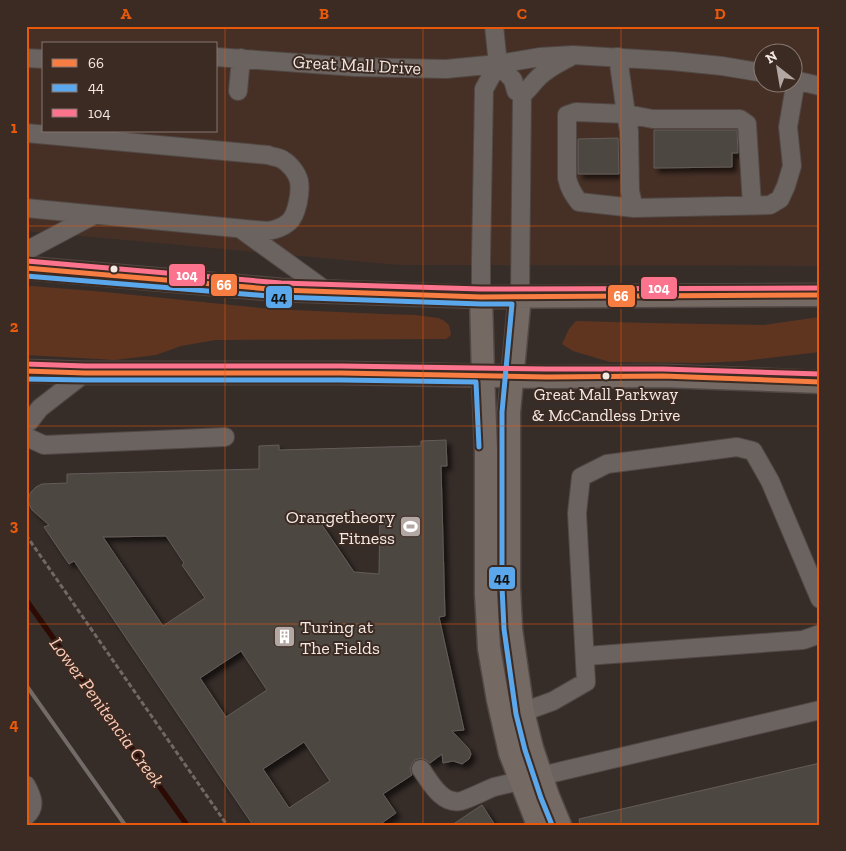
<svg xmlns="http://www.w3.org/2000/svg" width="846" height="851" font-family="'Zilla Slab',serif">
<defs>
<filter id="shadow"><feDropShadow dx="4.5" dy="4.5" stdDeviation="2.5" flood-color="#0009"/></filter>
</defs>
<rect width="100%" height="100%" fill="#362d29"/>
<path fill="#463026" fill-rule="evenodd" d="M26,26H820V266L399,265L26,231ZM44,44H216V131H44ZM764,52H794V82H764Z"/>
<path fill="#603520" d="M32,286L105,292L270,309L383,314L415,315L438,318L443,320L449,325L451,334L450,336L446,339L215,340L181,346L156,355L115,360L26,355V287Z
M820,317V352L743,361L701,363L610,362L573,351L562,344L569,329L576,321L649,323L764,325Z"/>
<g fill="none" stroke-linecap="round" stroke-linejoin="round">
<path stroke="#2c0b04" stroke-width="5.5" d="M26,600L187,825"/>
</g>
<path fill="#4d4642" stroke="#645c58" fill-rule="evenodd" filter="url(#shadow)" d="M654,130H737L738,153H732V167L654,168Z
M618,138L619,174H578V139Z
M446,440L447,466H441L445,616L439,617L464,730L452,731L469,749L471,754L469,759L462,764L453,761L443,763L442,754L430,763L426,760L421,758L415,760L412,764L410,769L412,775L383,794L396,813L379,825H253L74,561L69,564L44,527L49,525L32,510L29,504L28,498L31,492L36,487L42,484L67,483V474L259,469V446L279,445V450L421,446V441ZM314,513L380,514L379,574L354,572ZM166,536L184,563L182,565L205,598L163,626L103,537ZM241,651L267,690L226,717L200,678ZM304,742L330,781L289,808L263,769Z
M820,763V825H580L579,819Z
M482,805L495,825H452Z"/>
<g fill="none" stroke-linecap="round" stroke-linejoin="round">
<defs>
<path id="minor" d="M494,26L498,64
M216,57L355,67L446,69L498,64L540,57L573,55L672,61L722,66L764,73
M618,57L626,114L629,131L630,191L634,208L770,205L780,199L786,186L792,166L788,127L796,80
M26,58L44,59
M498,64L513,80L516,91L522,95L520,296
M794,80L820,86
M238,91L241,58
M522,95C528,90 533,83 539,77C548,68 559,63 570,57
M26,133L268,155C272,157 279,157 283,160C290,164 297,173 299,181C301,192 297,215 289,222C282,228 275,230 267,231L26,208
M634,208L579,202C573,194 569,188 567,178V115L576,112L626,114L653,119H740L747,124L752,205
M242,230L328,292
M26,251L94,215
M481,297V260L484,89L498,64
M26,419L29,422L40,408L85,373
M31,439L44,445L225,437
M586,656L803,640L820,634
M523,712L553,701L586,682L577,513L581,477L607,464L737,447L753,451L770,481L820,599
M421,769C430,782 442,805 461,801C471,798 484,791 494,787L820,710
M26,785C32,796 37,807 26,816"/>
<path id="major" d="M26,268L281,290L481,297L820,295
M520,296L509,412V587L511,629L523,712L532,748L548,796L560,825
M481,297L483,375L486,450V594L489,648L498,700L510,753L538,825
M26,371L85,373H341L547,377L663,376L820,382"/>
</defs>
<use href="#minor" stroke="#514845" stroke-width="20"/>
<use href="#major" stroke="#514845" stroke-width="25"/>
<path stroke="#706865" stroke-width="3" stroke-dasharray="5 2.5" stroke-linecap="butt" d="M26,535L227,825"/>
<use href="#minor" stroke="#6b635f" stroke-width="18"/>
<use href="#major" stroke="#756964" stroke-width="22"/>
<path stroke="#726b68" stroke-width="4" d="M26,685L125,825"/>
<defs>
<path id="bus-1" d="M26,268L281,290L481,297L820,295
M26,371L85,373H341L547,377L663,376L820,382"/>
<path id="bus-2" d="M26,276L280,297L481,304H512L502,412V587L504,629L516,714L525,750L541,798L552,825
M26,379L85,380H341L476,382L479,447"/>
<path id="bus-3" d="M27,261L281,283L481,289L820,288
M26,364L85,366H341L547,369H663L820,374"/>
</defs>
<use href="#bus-1" stroke="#3c2b23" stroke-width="9"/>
<use href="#bus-2" stroke="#3c2b23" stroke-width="9"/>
<use href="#bus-3" stroke="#3c2b23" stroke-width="9"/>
<use href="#bus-1" stroke="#f77d43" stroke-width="5"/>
<use href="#bus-2" stroke="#5aa8eb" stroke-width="5"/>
<use href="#bus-3" stroke="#fc738d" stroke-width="5"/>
</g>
<path fill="none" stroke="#e8590c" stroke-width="1" stroke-opacity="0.55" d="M225,26V825M423,26V825M621,26V825M26,226H820M26,426H820M26,624H820"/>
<defs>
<symbol id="stadium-square" viewBox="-11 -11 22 22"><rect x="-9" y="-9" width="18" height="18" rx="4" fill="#b2a7a2" stroke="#3c2b23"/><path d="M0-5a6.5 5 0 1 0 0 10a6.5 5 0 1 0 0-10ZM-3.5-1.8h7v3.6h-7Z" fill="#fff"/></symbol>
<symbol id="building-square" viewBox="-11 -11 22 22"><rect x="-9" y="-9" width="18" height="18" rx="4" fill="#b2a7a2" stroke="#3c2b23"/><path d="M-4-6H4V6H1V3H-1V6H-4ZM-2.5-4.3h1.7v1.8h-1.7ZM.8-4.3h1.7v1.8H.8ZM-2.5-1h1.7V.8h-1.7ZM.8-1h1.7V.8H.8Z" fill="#fff"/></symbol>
</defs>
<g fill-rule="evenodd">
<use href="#stadium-square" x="398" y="514" width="25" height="25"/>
<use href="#building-square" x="272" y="624" width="25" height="25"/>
</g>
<g fill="#f4e8e3" stroke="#3c2b23" stroke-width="2">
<circle cx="114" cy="269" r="4.5"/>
<circle cx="606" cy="376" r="4.5"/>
</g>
<g text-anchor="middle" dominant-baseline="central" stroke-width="4" stroke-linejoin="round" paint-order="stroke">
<g font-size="17" fill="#f4e8e3" stroke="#3c2b23">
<text x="606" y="394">Great Mall Parkway<tspan x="606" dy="21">&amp; McCandless Drive</tspan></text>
</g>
<g font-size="18" fill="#f4e8e3" stroke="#3c2b23">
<text transform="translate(357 65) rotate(3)">Great Mall Drive</text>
</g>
<g font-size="18" fill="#f4e8e3" stroke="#3c2b23" text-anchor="end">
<text x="395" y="517">Orangetheory<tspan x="395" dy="21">Fitness</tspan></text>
<text x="300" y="627" text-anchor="start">Turing at<tspan x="300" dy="21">The Fields</tspan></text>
</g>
<g font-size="19" font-style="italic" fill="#fdcab4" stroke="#3c2b23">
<text transform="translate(107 712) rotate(54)">Lower Penitencia Creek</text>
</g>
</g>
<g stroke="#3c2b23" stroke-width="2">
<rect x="168" y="263" width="38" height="24" rx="5" fill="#fc738d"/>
<rect x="210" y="273" width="28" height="24" rx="5" fill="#f77d43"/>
<rect x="640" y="276" width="38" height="24" rx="5" fill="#fc738d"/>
<rect x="607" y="284" width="29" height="24" rx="5" fill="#f77d43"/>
<rect x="265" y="285" width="28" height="24" rx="5" fill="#5aa8eb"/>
<rect x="488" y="566" width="28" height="24" rx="5" fill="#5aa8eb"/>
</g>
<g font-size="14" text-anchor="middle" font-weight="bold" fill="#fff">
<text x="187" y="280">104</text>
<text x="224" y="290">66</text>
<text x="659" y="293">104</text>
<text x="621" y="301">66</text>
</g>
<g font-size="14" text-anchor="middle" font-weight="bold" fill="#111">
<text x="279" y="302">44</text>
<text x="502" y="583">44</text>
</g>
<rect width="846" height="851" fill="none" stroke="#3c2b23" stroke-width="55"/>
<rect x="42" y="42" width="175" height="90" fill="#3c2b23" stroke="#867770"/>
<rect x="52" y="59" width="25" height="8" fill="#f77d43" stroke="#867770"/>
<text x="88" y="68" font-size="15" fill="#f4e8e3">66</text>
<rect x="52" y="84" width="25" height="8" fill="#5aa8eb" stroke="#867770"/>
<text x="88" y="92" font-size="15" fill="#f4e8e3">44</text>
<rect x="52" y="109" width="25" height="8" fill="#fc738d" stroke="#867770"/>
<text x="88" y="118" font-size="15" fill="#f4e8e3">104</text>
<g transform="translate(778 68) rotate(329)"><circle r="24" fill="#3c2b23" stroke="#867770"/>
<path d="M0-4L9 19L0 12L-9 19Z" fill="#b2a7a2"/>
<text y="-8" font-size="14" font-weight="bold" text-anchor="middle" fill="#f4e8e3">N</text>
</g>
<rect x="28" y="28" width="790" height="796" fill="none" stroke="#e8590c" stroke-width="2"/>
<g font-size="16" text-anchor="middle" font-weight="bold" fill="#e8590c">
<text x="126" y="19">A</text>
<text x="324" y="19">B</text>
<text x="522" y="19">C</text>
<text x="720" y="19">D</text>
<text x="14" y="133">1</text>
<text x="14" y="332">2</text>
<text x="14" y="531">3</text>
<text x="14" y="730">4</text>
</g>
</svg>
